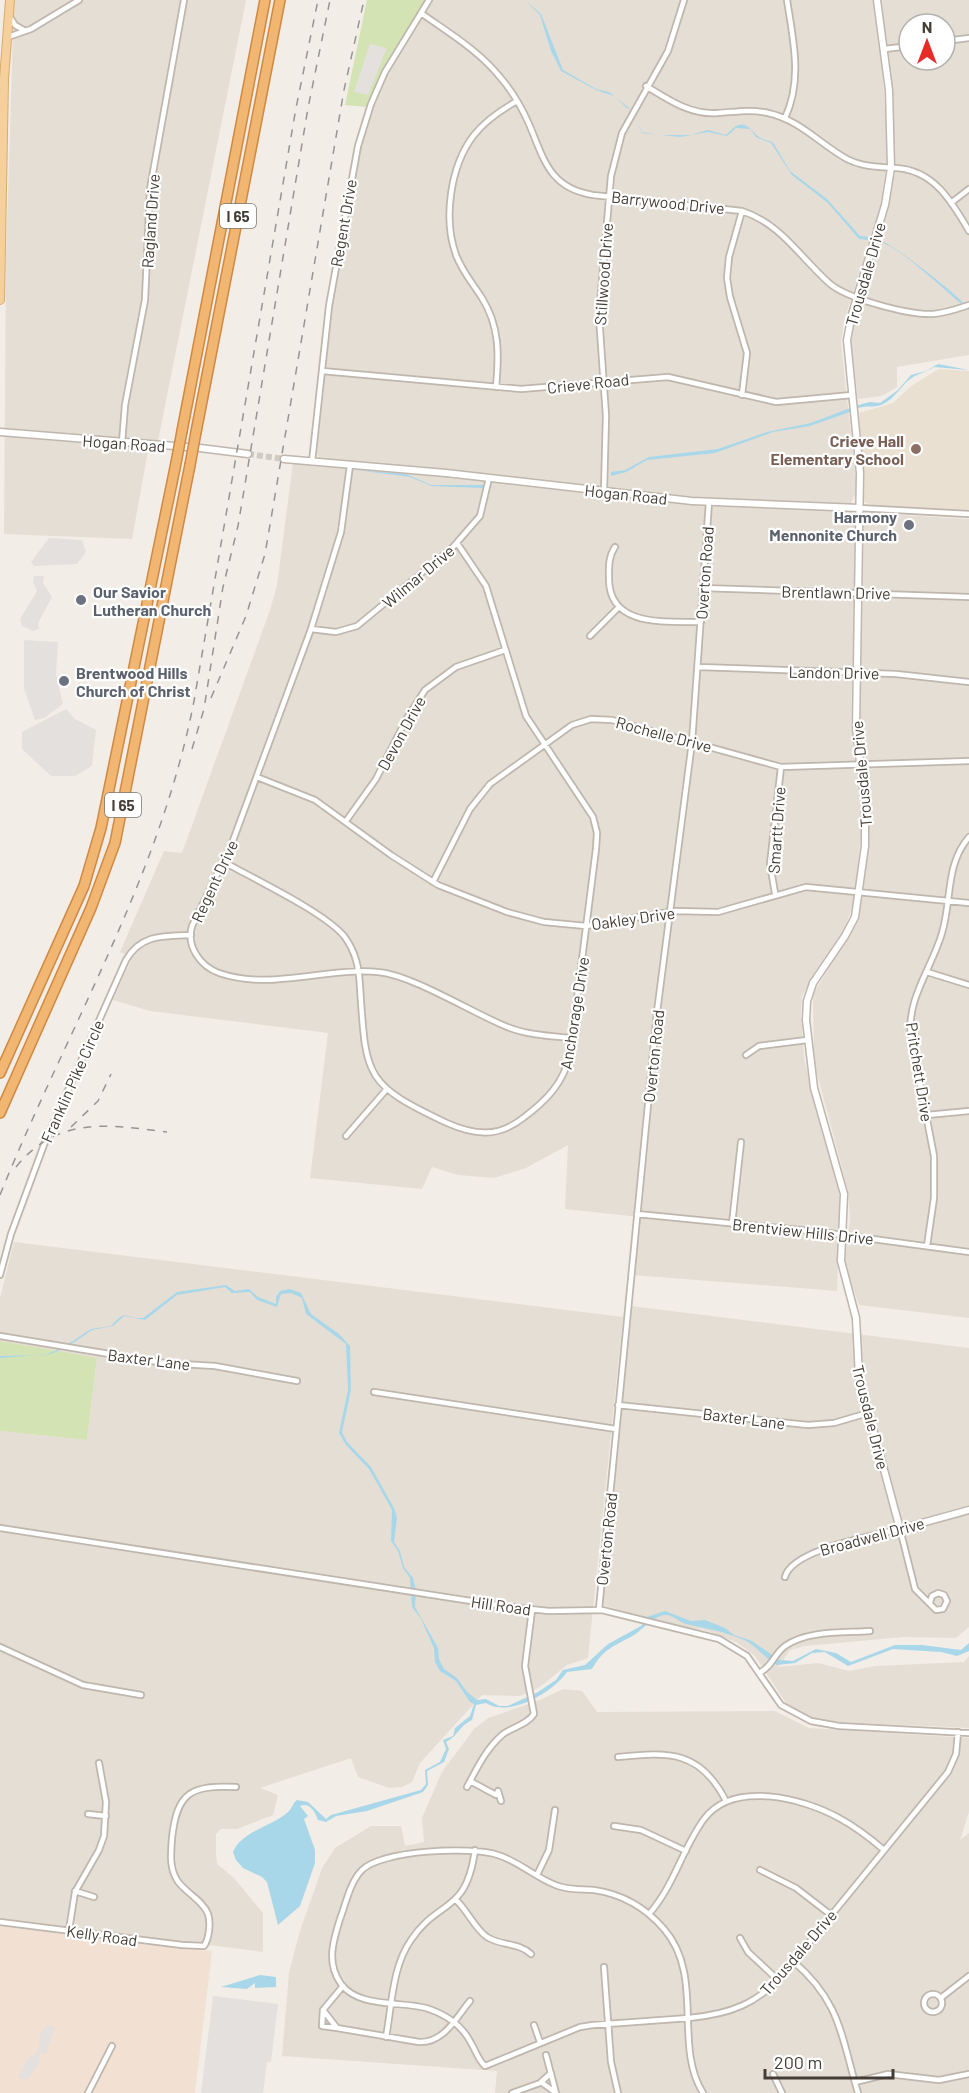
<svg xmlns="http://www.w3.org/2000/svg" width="969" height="2093" font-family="Barlow,sans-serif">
<rect width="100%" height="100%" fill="#f2ede6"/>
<path fill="#e5ded5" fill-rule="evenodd" d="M14,0H246L158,441L150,440L132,539L4,534L6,260Z
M431,0H873L881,54L888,152L880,208L844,321L841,343L857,490L850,505L709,500L320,459L317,454L333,301L364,128L385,80Z
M880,0H969V355L897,367V387L882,396L858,399L850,336L877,246L894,175L889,56ZM909,24H945V60H909Z
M293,463L422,474L712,506L852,511L856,516L851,727L862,820L855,899L842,936L816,970L802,996L801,1013L804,1057L816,1112L838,1186L840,1204L837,1291L633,1275L639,1217L565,1209L568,1145L526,1168L494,1178L458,1175L432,1167L422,1189L310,1178L328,1033L150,1011L113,1000L132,958L120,952L164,851L182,853L270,610L277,585Z
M864,513L969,519V1318L859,1305L847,1272L845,1252L850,1220L848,1191L814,1062L813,994L854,927L861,907L869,829L860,735Z
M14,1242L623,1317L588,1658L567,1665L540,1687L520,1696L482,1695L420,1763L412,1782L402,1787L389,1788L358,1777L351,1758L260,1788L278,1795L273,1815L237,1829H221L216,1834V1852L217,1864L234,1878L263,1913V1952L0,1918V1431L87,1440L97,1359L0,1341V1298Z
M631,1306L969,1348V1627L956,1638L903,1637L805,1646L790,1650L778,1667L818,1663L849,1671L875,1666L964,1662L969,1656V1728L840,1722L811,1718L786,1703L755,1656L736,1642L705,1630L671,1625L603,1605Z
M563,1689L582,1691L597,1712L775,1711L809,1728L969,1738V1812L960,1840L969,1833V2093H495L497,2071L282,2056L289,1973L299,1934L322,1868L335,1848L371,1826H401L405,1846L424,1842L422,1818L442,1772L474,1729L488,1718L540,1700Z"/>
<path fill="#f2e1d3" d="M0,1924L212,1951L195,2093H0Z"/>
<path fill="#eae0d2" d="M939,369L969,371V511L872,505L864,502L859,413L893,403L911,386Z"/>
<path fill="#d3e3b3" d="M367,0H426L387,63L367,107L345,105Z
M0,1341L97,1358L87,1440L0,1431Z"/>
<path fill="#e3e0de" d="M370,44L387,48L368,95L354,92Z
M49,538L82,540L86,552L77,564L34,566L31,562Z
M34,576H44L43,583L52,597L38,623L39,629L33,631L22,626L20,619L37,591L33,582Z
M24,640L58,642L56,674L63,704L44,718L35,720L24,689Z
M66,709L75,719L96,730L92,766L75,776H51L22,749V732Z
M213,1996L278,2004L271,2062H267L263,2093H201Z
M47,2025L55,2026L46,2054L41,2053L38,2061L40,2062L28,2080L18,2078L21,2070H25L23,2066L31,2055L34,2056L41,2043L38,2041L43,2028L46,2029Z"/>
<path fill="#a8d7e9" d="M525,0L541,14L563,70L596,89L609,92L629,108L628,109L614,96L596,90L561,71L551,51L540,15Z
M635,117L642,132L660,135H691L708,130L726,135C746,113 748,131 761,138C766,141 770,140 774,144L790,171L827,199L860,236L869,237V240L859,239L828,203L792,175L771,143L756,137L750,129L736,128L727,136L708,132L680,137L642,133Z
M879,240C891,242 965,300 969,310C950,296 898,244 879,242Z
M938,364L969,370L934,367C926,372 920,373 913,377C902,383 896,399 881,405C874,408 867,405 858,408V405L870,402L880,403L898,390L911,375L926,371Z
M850,408V412L810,426L773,432L715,453L647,460L626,472L611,476V472L625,470L649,457L718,449L767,432L811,423Z
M356,470L406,474L431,485H483V488L431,486L410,477Z
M226,1285L235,1291L249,1289L258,1297L276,1304V1297L280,1291L290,1289L301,1293L311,1314L339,1334L350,1346L351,1390L342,1432L347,1442L371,1467L394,1508L397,1518L394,1542L400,1551L404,1567L413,1578L416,1591L415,1607L438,1648L439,1659L444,1669L457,1678L467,1692L477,1700L486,1699L499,1706H508L538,1692L556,1680L563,1670L585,1665L608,1644L641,1626L647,1617L665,1611L691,1621L705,1620L725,1628L734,1635L752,1641L779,1660L793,1661L816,1649L836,1653L851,1662L895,1645H922L961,1650L969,1643V1651L957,1656L941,1652L893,1649L848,1666L825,1652L812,1653L795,1663L777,1665C766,1659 754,1644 744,1640C724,1631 707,1629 686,1624C679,1622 672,1614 665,1615C655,1615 642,1630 634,1635C613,1647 604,1648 592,1669L567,1672C553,1692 510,1718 486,1703L476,1705L472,1720C458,1727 458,1736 446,1742L449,1749L444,1762L427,1771L428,1785L423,1792L367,1811L336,1816L326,1822L318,1820C315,1812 310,1802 300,1806L308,1816L304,1819L315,1850V1863L300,1906L278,1925L267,1882L262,1877L243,1868L236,1860L233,1852C242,1830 273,1827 289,1811C292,1808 293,1803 297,1800L308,1802L326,1819L331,1815L421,1790L426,1784L425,1770L440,1762L446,1749L443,1740L453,1736L455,1728L470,1716L474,1704L470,1702L456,1681L440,1671L435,1662L434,1648L421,1619L412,1607L410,1578L403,1568L398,1551L391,1541L392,1510L369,1469L346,1445L339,1433L348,1390L346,1344L306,1314L302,1298L291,1293L281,1294L277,1307L257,1300L250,1292L232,1293L225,1287L177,1295L145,1320L124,1316L113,1326L92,1330L64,1349L50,1354L0,1358V1356L45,1355L62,1348L91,1329L111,1326C128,1307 123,1319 143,1318L177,1292Z
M260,1975L276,1977V1987L255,1988V1983L247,1989L221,1987Z"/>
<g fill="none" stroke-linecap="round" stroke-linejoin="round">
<path stroke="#cfcac3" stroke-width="6" stroke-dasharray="6 3" stroke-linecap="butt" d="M248,454L284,459"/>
<defs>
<path id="minor" d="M421,13C449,33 478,50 500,77C512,91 522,108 529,124C544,159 549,188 593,195L742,211C781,224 799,256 829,283C847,299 909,315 933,314C946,313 957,309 969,305
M10,17L15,25L25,31
M8,37L31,29L79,0
M945,41L969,38
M885,49L909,46
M646,86C669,100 690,115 718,113C735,112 751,109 768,113C800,120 820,144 847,159C863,167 879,167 896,168C934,170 952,202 969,231
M785,118C803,79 793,40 787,0
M951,203L969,189
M742,211L729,257L727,278L730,297L747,353L742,395
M322,371L521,389L668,377L776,402L852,395
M496,387C499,355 500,327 482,298C473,284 462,271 456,255C443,219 450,166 474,135C485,121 501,110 517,101
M122,443L125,405L145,300L150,189L184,0
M312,462L329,306L358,146L371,104L385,72L429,0
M350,465L341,532L311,629L231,846L192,926C186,946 200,966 219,973C271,991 326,967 378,972C412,975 471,1012 505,1026C526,1035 549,1036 572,1038
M604,491L606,416L599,316L611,176L622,133L668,51L684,0
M859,508L969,514
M615,547C608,557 609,568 609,580C610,628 667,621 701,622
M702,588L969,597
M311,629L336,632L357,626L453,547L480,516L489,478
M590,636L619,607
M699,667L896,674L969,682
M257,777L315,800L391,855L438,885L507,912L544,922L586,926L675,911L718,912L806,887L969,903
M346,821L376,779L407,718L425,690L456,667L505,650
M224,862C254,879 324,912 344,936C356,952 359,968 360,987C366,1077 364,1084 447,1123C474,1135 498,1138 523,1118C546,1101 564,1083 570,1054L596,849L597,833L593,817L526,716L486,586L457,543
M433,882L470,809L490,784L572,725L591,719L612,720L781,767L969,761
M775,893L770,864L781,767
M927,972L969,985
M746,1055L759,1046L807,1040
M927,1115L969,1111
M346,1136L386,1090
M637,1214L821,1232L969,1252
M732,1224L741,1142
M927,1246L934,1198V1156L911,1037C906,999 932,968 942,933C952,900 945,865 969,837
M0,1275L11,1234L45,1142L126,960C141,934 164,936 191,935
M0,1336L164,1363L215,1366L297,1381
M374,1392L616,1429
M618,1405L808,1425L834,1423L868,1413
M0,1528L510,1607L549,1611L602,1610L719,1639L747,1656L781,1705L811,1721L839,1726L969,1733
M785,1577C792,1549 874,1536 900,1529L915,1589L936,1610L943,1609L947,1601L944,1595L938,1593L932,1596L930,1602
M599,1609L657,1012L692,742L709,502
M0,1647L83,1685L141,1695
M759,1673C772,1667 774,1654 785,1646C808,1630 844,1633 870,1631
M618,1757C669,1752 700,1750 726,1801
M470,1781L496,1795L498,1791L501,1801
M467,1787C477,1768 486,1749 502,1735C512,1727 527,1725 534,1714L525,1666L532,1610
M88,1814L106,1816
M614,1826L641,1830L686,1851
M760,1870L796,1888L831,1915
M537,1875L549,1850L555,1810
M75,1891L94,1897
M456,1900C468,1911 474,1928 487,1937C501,1946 518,1942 531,1954
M649,1914C674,1886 682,1849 704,1819C733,1780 803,1798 839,1818C856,1827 870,1838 884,1850
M0,1922L182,1945L204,1946C209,1939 211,1923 208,1914C203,1900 184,1892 177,1880C169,1867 171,1853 172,1838C177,1792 191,1785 236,1787
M69,1930L75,1892L99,1850L104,1836L106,1802L99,1763
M740,1938L748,1952L778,1980
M793,1961C841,2002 841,2036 858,2093
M604,1967L611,2062L618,2093
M343,1986L323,2010L337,2028L419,2042C444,2043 456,2018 470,2001
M924 2003a9 9 0 1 1 18 0a9 9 0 1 1-18 0Z
M942,1997L969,1976
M323,2010L322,2026L337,2028
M534,2025L540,2042
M386,2037C392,2005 392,1967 411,1940C439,1898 466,1915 475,1850
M546,2055L556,2093
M773,2074L782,2093
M541,2082L556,2093
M855,2082L888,2074L939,2080L969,2074
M88,2093L112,2046
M512,2093L540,2083L551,2073
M703,2093C673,2045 705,1976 664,1929C645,1907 622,1894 594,1890C582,1889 570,1890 558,1886C537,1879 520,1862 498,1855C472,1846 382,1850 362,1870C350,1882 346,1903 340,1919C333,1941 326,1963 341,1984C359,2008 400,2001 426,2008C445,2014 462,2025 471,2043C476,2051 478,2060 485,2066L580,2027L593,2025L689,2018C730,2014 758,2004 785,1972L948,1772L956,1754L958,1732"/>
<path id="tertiary" d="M877,0L889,90L891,168L885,205L852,314L847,340L860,473L856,728L865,805V846L855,917L845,936L813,983L807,1001L806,1020L814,1088L844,1194L841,1261L856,1318L859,1377L900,1529L969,1510
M0,432L200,448L248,454
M284,459L446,473L692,501L859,508"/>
<path id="primary" d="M0,300L4,79L10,0"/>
<path id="motorway" d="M182,431L265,0
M196,432L280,0
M0,1073L84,886L101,828L176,463
M0,1113L91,908L115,843L190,465"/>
</defs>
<use href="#minor" stroke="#bfb6ad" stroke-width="8"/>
<use href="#tertiary" stroke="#bfb6ad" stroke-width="9"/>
<use href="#primary" stroke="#d9aa6d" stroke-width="10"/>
<use href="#motorway" stroke="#cf8943" stroke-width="12"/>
<use href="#minor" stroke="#fff" stroke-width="4.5"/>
<use href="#tertiary" stroke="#fff" stroke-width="6"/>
<use href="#primary" stroke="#f5d09c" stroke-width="8"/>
<use href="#motorway" stroke="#f1b672" stroke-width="9"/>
<path stroke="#959595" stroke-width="1.5" stroke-dasharray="8 8" stroke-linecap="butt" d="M211,698L246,616L265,554L344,90L364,0
M192,749L204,709L223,587L238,526L308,108L330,0
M71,1127L98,1101L111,1074
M16,1167C58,1115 110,1125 167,1132
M0,1195C66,1031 160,877 194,701L296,108L318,0"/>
<defs>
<path id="motorway-bridge" d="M176,463L182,431
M190,465L196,432"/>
</defs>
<use href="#motorway-bridge" stroke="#cf8943" stroke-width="12" stroke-linecap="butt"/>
<use href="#motorway-bridge" stroke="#f1b672" stroke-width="9"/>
</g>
<circle fill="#8d6e63" stroke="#fff" stroke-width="2" cx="916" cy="449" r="6"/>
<g fill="#6b7280" stroke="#fff" stroke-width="2">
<circle cx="909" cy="525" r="6"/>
<circle cx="81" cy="600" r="6"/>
<circle cx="64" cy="681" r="6"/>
</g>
<g text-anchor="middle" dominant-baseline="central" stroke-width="4.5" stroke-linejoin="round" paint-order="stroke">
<g fill="#fff" stroke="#7c7772" stroke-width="1.5">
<rect x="220" y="204" width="36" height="24" rx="4.5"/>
<rect x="105" y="793" width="36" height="24" rx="4.5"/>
</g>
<g font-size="15" font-weight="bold" fill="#443d36">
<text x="238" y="216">I 65</text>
<text x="123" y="805">I 65</text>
</g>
<g font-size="16" fill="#443d36" stroke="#fff">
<text transform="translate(668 202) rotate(6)">Barrywood Drive</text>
<text transform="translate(150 221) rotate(-86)">Ragland Drive</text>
<text transform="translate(343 223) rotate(-80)">Regent Drive</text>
<text transform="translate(603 274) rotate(-86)">Stillwood Drive</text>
<text transform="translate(865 274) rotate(-74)">Trousdale Drive</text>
<text transform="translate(588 383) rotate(-6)">Crieve Road</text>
<text transform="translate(124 443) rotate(4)">Hogan Road</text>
<text transform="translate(626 494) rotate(6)">Hogan Road</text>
<text transform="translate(704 573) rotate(-86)">Overton Road</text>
<text transform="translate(418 576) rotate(-40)">Wilmar Drive</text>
<text transform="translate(836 592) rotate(1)">Brentlawn Drive</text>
<text transform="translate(834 672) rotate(1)">Landon Drive</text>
<text transform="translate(401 733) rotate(-61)">Devon Drive</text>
<text transform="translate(664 734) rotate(15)">Rochelle Drive</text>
<text transform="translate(861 774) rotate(-95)">Trousdale Drive</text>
<text transform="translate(776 830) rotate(-86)">Smartt Drive</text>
<text transform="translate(214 881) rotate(-65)">Regent Drive</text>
<text transform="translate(633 918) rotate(-8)">Oakley Drive</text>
<text transform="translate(574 1013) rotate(-81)">Anchorage Drive</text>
<text transform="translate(653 1056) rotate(-84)">Overton Road</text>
<text transform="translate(920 1072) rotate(81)">Pritchett Drive</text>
<text transform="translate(72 1081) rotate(-66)">Franklin Pike Circle</text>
<text transform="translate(803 1231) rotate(6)">Brentview Hills Drive</text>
<text transform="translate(149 1359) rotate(7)">Baxter Lane</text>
<text transform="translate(871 1417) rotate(76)">Trousdale Drive</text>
<text transform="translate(744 1418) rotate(7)">Baxter Lane</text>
<text transform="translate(872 1536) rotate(-15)">Broadwell Drive</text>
<text transform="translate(606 1539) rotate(-84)">Overton Road</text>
<text transform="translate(501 1605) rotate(8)">Hill Road</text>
<text transform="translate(102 1935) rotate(8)">Kelly Road</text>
<text transform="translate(798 1952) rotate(-49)">Trousdale Drive</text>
</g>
<g font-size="16" font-weight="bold" fill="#785e54" stroke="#fff" text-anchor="end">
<text x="904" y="440">Crieve Hall<tspan x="904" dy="18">Elementary School</tspan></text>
</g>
<g font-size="16" font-weight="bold" fill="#5b616d" stroke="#fff" text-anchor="start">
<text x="897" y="516" text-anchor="end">Harmony<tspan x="897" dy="18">Mennonite Church</tspan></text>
<text x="93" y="591">Our Savior<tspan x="93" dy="18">Lutheran Church</tspan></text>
<text x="76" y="672">Brentwood Hills<tspan x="76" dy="18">Church of Christ</tspan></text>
</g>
</g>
<g transform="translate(927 42)"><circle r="28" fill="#ffffff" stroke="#b4b1af" stroke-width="1.5"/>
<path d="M0-4.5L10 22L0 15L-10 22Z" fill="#e72b28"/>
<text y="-9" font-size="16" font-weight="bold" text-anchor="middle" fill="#443d36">N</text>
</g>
<path d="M765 2069v9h128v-9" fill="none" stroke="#443d36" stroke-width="3"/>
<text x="774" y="2069" font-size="18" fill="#443d36" stroke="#ffffff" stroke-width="4.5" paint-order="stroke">200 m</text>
</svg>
